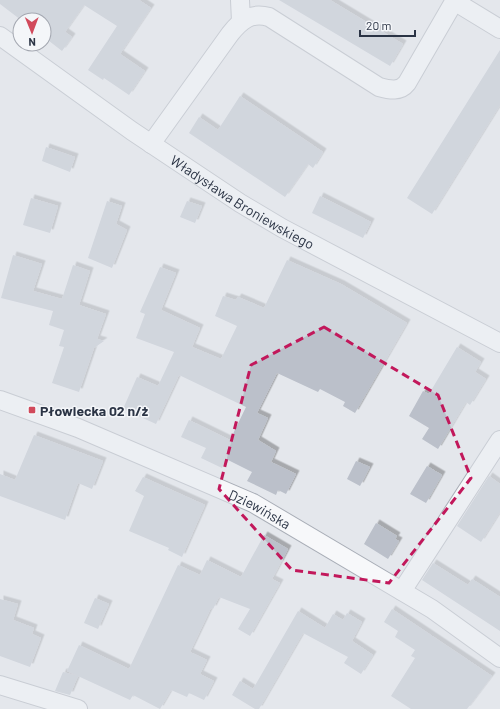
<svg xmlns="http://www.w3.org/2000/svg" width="500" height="709" font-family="Barlow,sans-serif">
<defs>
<filter id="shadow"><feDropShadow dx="3.5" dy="-3.5" stdDeviation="0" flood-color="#0004"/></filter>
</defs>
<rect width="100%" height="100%" fill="#e4e7ec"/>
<path fill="#bbc0ca" filter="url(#shadow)" d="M0,0H139L151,8L120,54L145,71L129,95L104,78L103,80L88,70L117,26L84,5L65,32L72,37L62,51L44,37V20H21L0,4Z
M279,0H330L403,44L390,66Z
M500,50V105L432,214L407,198Z
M240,96L323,152L313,168L308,164L285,197L189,133L199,117L218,130Z
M46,147L75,157L70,172L42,161Z
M320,196L371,222L363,238L312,213Z
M31,198L58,206L50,233L23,225Z
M107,201L122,206L116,224L127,230L112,268L88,258Z
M187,201L202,206L195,223L180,217Z
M13,255L42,264L33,291L62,299L73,265L90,271L79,305L106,314L97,339L104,341L94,348L79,392L52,383L64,347L59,346L64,330L49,325L53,311L1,298Z
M287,260L341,284L407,323L355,413L343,406L345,402L320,389L318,392L277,373L257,413L268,418L258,440L276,451L271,462L296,474L286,494L278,490L276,495L247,481L252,472L226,459L222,468L201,458L206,448L181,437L189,420L230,440L246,407L179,375L156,424L123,409L137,377L158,386L174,352L136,338L145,314L140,312L160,267L176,273L161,310L200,328L192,347L221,359L237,326L215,316L223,296L236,300L238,297L264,308Z
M457,347L481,362L475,372L486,379L470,405L466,402L438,449L422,439L429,428L409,416L423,391L429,394Z
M34,435L103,461L92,489L78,483L65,520L0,496V474L15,480Z
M356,461L370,467L360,486L347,479Z
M427,466L442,475L426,503L410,494Z
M489,476L500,484V512L481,542L457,526Z
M143,477L205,505L182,557L168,550L169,548L129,531L144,496L135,491Z
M376,523L397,536L395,539L399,541L388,559L364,544Z
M264,535L288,549L272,579L280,583L250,636L238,629L250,609L219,597L213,609L211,608L190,652L207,660L200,674L214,681L204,700L189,693L187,697L171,690L160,709L133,695L130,700L67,671L79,645L129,669L178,565L200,575L207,560L241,577Z
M433,563L468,585L472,579L500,597V631L422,580Z
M95,598L109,604L98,629L84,623Z
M0,599L18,604L13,620L34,628L32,634L41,638L30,667L0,656Z
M392,609L492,676L467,709H411L391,696L415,658L411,656L415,650L395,637L398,631L384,622Z
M298,611L325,628L333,614L343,620L347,613L362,622L352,641L373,655L361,674L344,663L348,657L303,633L259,709H255L232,695L240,681L253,689Z
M63,672L78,676L70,695L55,691Z"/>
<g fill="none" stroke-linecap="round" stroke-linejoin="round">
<defs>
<g id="minor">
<path d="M240,0L241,21"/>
<path d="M454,1L500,29"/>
<path id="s1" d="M0,36L132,131L240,203L282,228L500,343"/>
<path d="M151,144L230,34C241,20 251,12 269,17L379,87C390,90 400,92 407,83L455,0"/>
<path id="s2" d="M0,400L78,428L253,503L432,609L500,658"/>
<path d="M402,591L500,440"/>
<path d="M0,685L78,709"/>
</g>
</defs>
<use href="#minor" stroke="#a9aeb7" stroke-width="20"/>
<use href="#minor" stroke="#f7f8fa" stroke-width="18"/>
</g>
<path d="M0 0H500V709H0ZM324,327L438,395L471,478L389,583L292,570L219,489L251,365Z" fill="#e4e7ec" fill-opacity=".55" fill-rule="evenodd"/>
<path fill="none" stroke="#c2185b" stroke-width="3" stroke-dasharray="8 5" stroke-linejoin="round" d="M324,327L438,395L471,478L389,583L292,570L219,489L251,365Z"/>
<rect fill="#d1495b" stroke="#f4f6f9" stroke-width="1.5" x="28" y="406" width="8" height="8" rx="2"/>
<g text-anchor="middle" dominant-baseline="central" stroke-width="3" stroke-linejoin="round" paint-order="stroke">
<g font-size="14" fill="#2b3445" stroke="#f4f6f9">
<text stroke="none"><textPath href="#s1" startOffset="294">Władysława Broniewskiego</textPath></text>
<text stroke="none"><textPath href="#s2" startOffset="282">Dziewińska</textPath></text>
</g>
<g font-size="14" font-weight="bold" fill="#2b3445" stroke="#f4f6f9" text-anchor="start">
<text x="40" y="410">Płowiecka 02 n/ż</text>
</g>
</g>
<g transform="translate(32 32) rotate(179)"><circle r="19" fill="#f4f6f9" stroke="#a4a8b1"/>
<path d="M0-3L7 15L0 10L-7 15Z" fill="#d1495b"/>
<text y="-6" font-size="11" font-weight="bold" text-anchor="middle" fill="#2b3445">N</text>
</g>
<path d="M360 30v6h55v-6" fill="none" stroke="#2b3445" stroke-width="2"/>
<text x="366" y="30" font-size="12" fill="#2b3445" stroke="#f4f6f9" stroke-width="3" paint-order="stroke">20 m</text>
</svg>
